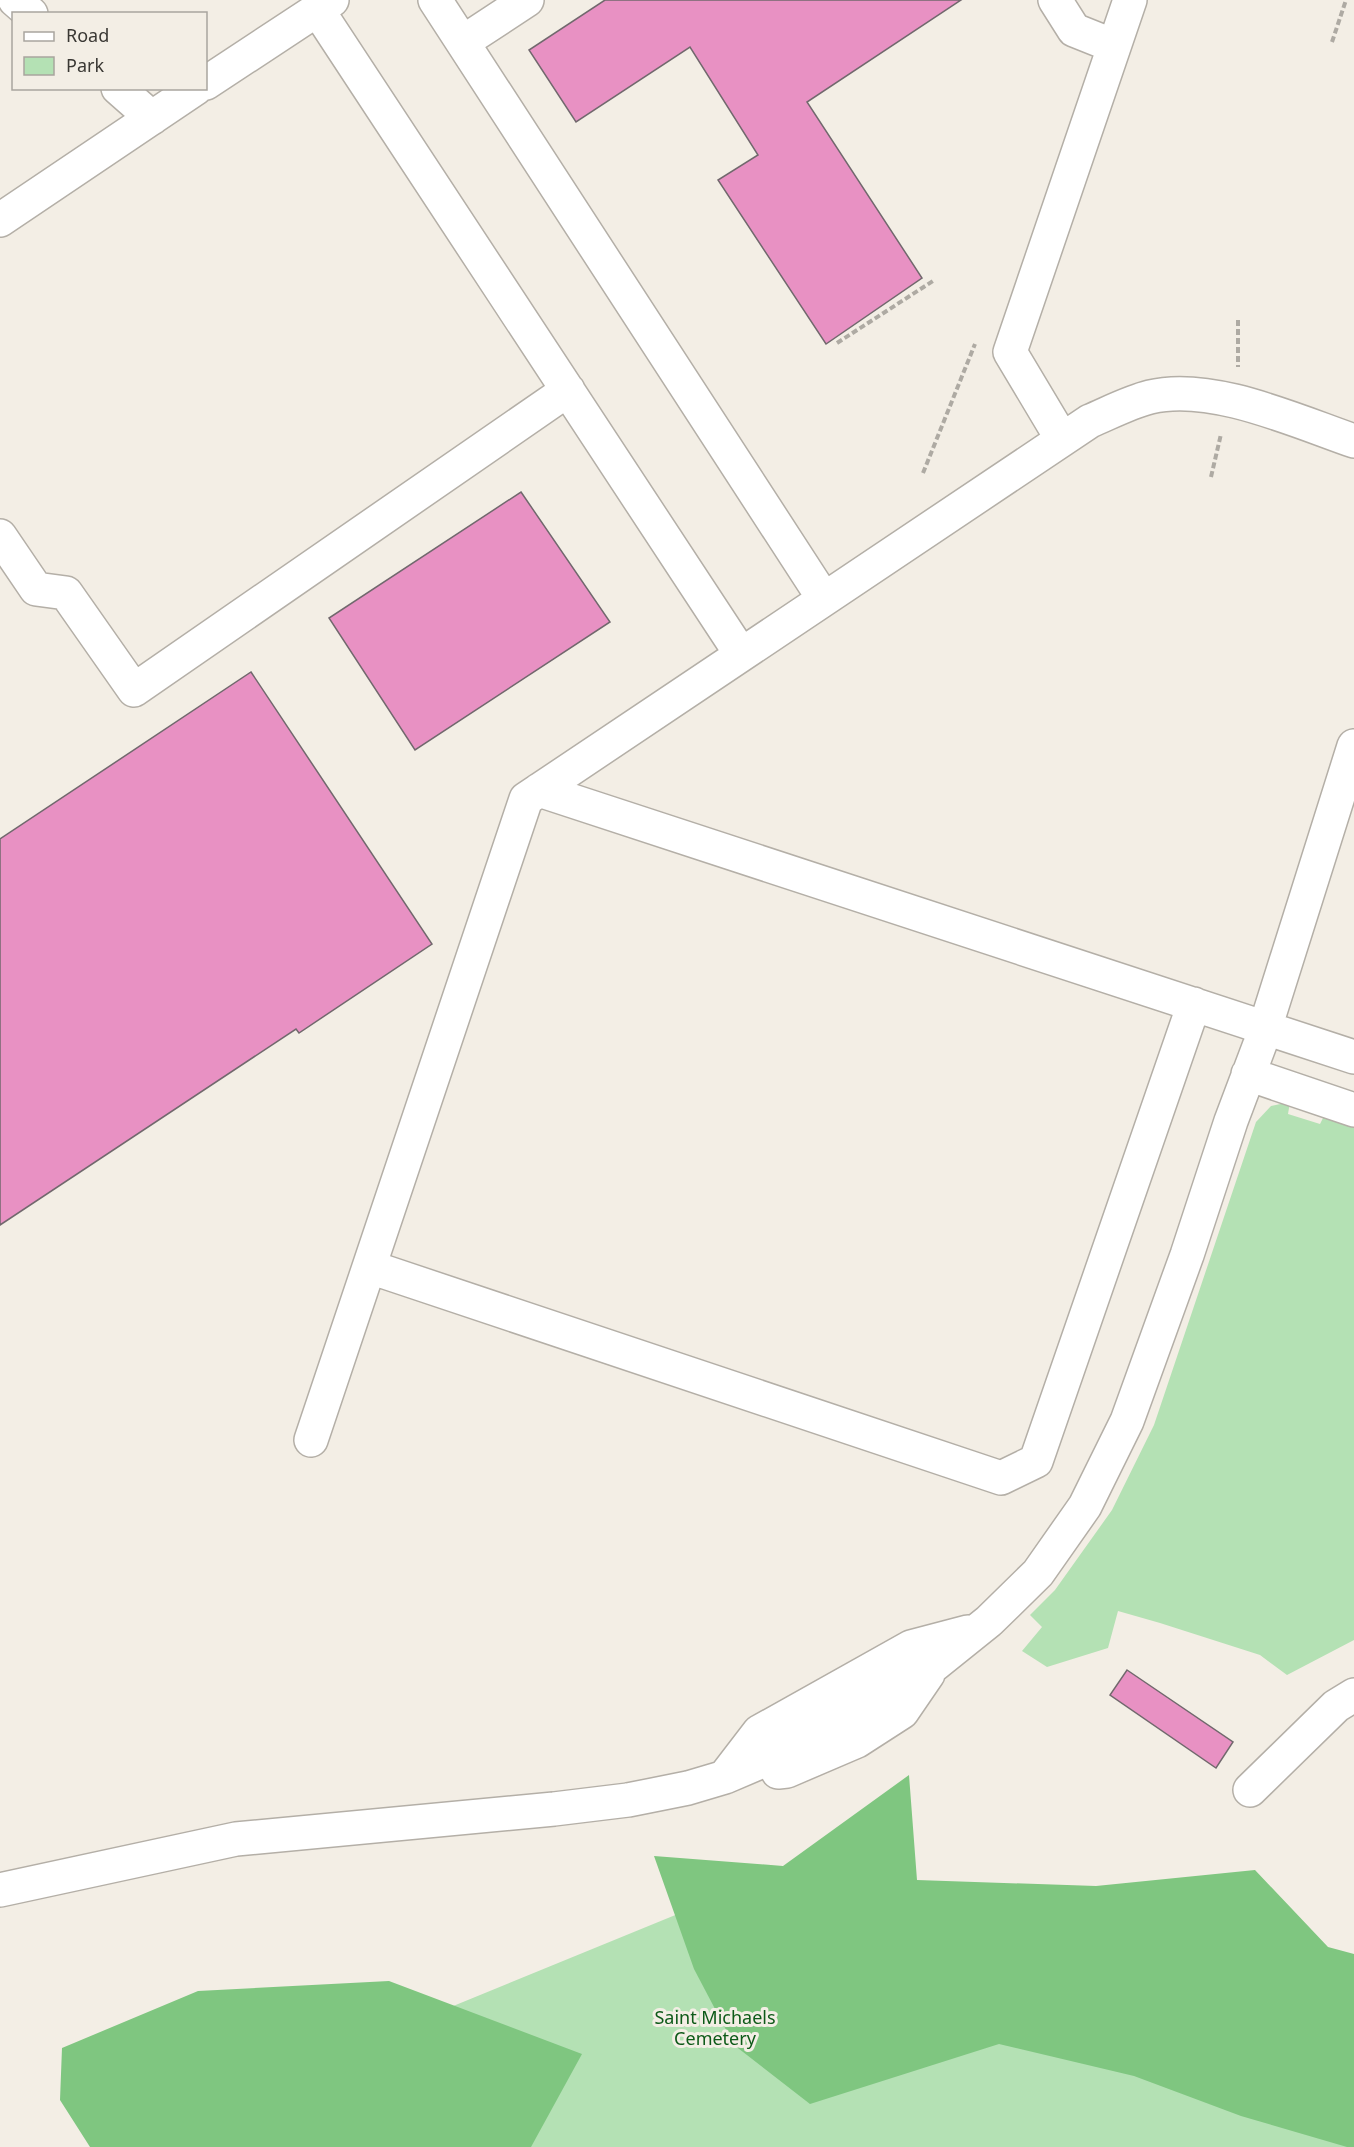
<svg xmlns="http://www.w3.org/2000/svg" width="1354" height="2147" font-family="'Noto Sans',sans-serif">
<rect width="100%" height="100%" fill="#f3eee5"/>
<path fill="#b4e1b4" d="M1290,1102L1288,1114L1320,1124L1327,1110L1354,1120V1640L1287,1675L1260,1655L1160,1623L1118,1611L1108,1648L1047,1667L1022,1651L1042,1627L1030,1615L1055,1590L1112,1510L1154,1425L1256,1122L1271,1106Z
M734,1891L1354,1984V2147H109Z"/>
<path fill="#7fc680" d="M909,1775L917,1880L1096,1886L1255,1870L1328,1947L1354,1954V2147H1347L1241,2116L1134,2076L999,2044L810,2104L734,2045L694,1969L654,1856L783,1866Z
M389,1981L582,2054L531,2147H90L60,2100L62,2048L198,1991Z"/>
<path fill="#e891c3" stroke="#71686d" stroke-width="1.5" d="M605,0H961L807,102L922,278L826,344L718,180L758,155L690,47L576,122L529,50Z
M521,492L610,622L415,750L329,618Z
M251,672L432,944L299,1033L296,1029L0,1225V839Z
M1127,1670L1233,1742L1216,1768L1110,1695Z"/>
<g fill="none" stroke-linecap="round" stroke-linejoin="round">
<defs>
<path id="minor" d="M15,0L31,14
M435,0L824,599
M1055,0L1074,30L1114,46
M317,9L741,654
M463,42L527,0
M206,83L332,0
M118,88L152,118
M0,220L196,88
M1062,439L1010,352L1130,0
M0,536L36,589L66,593L134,690L568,390
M539,790L1354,1057
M1248,1074L1354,1110
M370,1267L1001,1478L1036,1461L1194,1004
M311,1440L526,799L1090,421C1109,413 1130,402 1150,397C1211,382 1296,421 1354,441
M778,1772L787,1771L857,1741L902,1712L928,1674
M726,1775L759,1732L911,1647L968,1632
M1250,1790L1336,1706L1354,1695
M0,1890L236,1839L554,1809L628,1800L688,1788L725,1777L765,1760L841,1720L933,1666L989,1621L1038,1573L1085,1506L1127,1421L1187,1255L1231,1121L1260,1044L1354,746"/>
</defs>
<use href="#minor" stroke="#b4afa7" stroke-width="36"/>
<path stroke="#aeaaa3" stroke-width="4" stroke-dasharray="6 3" stroke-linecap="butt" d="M1332,42L1346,0
M1238,320V367
M837,343L933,281
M923,473L975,344
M1211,477L1221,434"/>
<use href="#minor" stroke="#fff" stroke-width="33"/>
</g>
<g text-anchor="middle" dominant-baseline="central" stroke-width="6" stroke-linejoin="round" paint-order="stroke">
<g font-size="18" fill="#0d5a18" stroke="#f3eee5">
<text x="715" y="2017">Saint Michaels<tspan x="715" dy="21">Cemetery</tspan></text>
</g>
</g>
<rect x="12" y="12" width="195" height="78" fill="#f3eee5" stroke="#a9a59e" stroke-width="1.5"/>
<rect x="24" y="32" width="30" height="9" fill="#ffffff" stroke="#a9a59e" stroke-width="1.5"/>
<text x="66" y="42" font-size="18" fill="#3a3834">Road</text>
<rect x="24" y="57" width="30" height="18" fill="#b4e1b4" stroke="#a9a59e" stroke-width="1.5"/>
<text x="66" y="72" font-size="18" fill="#3a3834">Park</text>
</svg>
